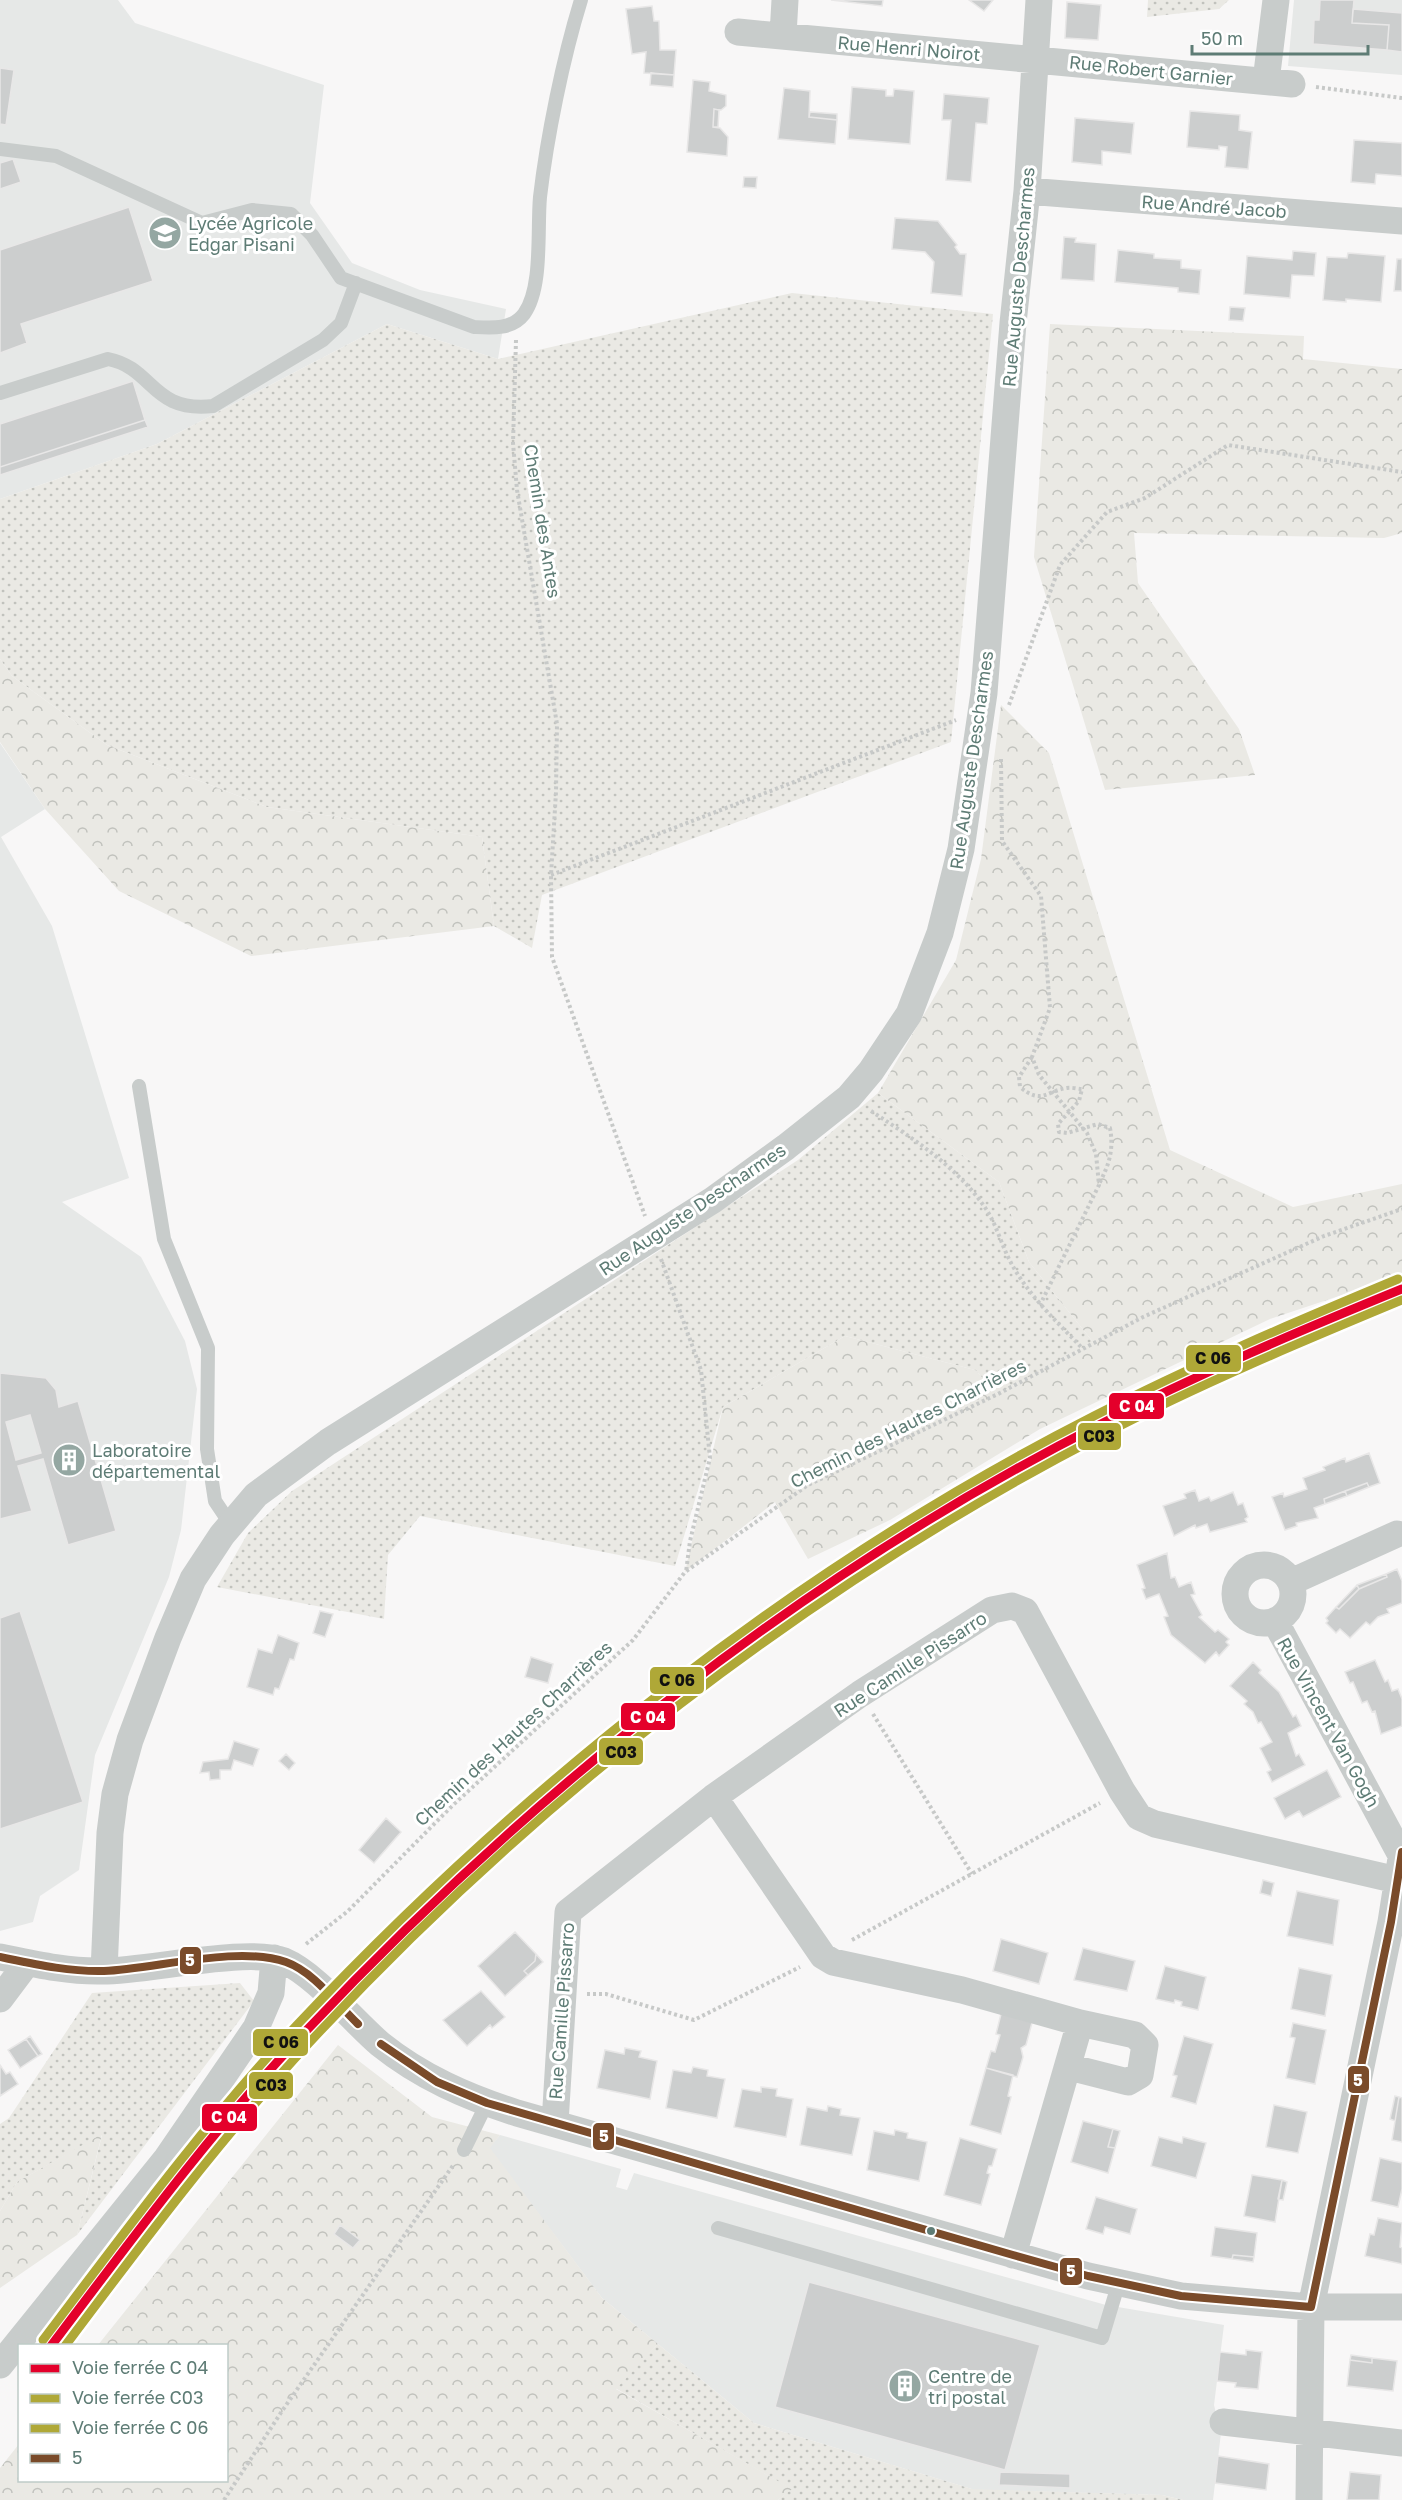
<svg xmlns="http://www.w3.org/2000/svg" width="1402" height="2500" font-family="'Golos Text',sans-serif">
<defs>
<pattern id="green-dots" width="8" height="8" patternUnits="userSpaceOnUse" patternTransform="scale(1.5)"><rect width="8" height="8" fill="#eae9e4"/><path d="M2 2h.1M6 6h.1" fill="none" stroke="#c1c2bd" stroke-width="1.8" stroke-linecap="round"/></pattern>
<pattern id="forest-crowns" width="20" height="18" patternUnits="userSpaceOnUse" patternTransform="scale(1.5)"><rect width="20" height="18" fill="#eae9e4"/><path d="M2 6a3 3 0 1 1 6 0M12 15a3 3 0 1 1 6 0" fill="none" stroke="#c1c2bd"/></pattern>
</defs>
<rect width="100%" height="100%" fill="#f8f7f7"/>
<path fill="#e6e8e7" d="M0,0H118L135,23L324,85L310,203L352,263L420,290L506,309L498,359L387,324L157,444L0,499Z
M1294,0H1402V75L1288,66Z
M0,743L45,809L1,837L52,926L129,1178L62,1202L141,1257L185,1341L197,1389L181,1530L169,1577L95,1755L79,1870L40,1896L33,1922L0,1931Z
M500,2135L621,2169L616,2187L627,2190L634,2173L1106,2305L1224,2325L1214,2405L1221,2433L1213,2500H1183L1162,2495L975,2490L754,2423L602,2298L489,2148Z"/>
<path fill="url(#green-dots)" d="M1148,0H1229L1219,9L1147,17Z
M792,293L993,314L951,742L542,895L532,948L494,926L482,837L267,807L107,745L12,676L0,659V499L157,444L387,324L498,359Z
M878,1093L999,1182L1029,1262L1093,1342L998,1394L975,1370L845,1336L723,1407L675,1566L420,1516L388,1555L384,1619L217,1587L248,1533L292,1491L798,1160Z
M240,1983L254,2001L77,2235L102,2135L17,2182L0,2211V2124L9,2118L92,1993Z
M658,2344L754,2423L972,2489L1162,2495L1183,2500H778L791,2489L615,2388Z"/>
<path fill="url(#forest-crowns)" d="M1050,324L1304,336L1303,359L1402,369V533L1384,538L1134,533L1138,583L1239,729L1255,775L1105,790L1034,557Z
M0,659L12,676L107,745L267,807L482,837L494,926L251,956L119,891L45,809L0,742Z
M1001,705L1049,753L1170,1150L1293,1207L1402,1184V1275L1270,1319L1040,1429L890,1520L808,1559L775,1502L685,1572L723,1407L845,1336L975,1370L998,1394L1093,1342L1029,1262L999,1182L878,1093L956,960L981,859Z
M338,2045L432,2117L500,2135L490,2148L602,2298L658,2344L616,2389L792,2489L778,2500H0V2468L19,2444L20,2480H226V2346L98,2345Z
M102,2134L77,2235L0,2288V2211L17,2182Z"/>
<path fill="#cccece" stroke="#e8e7e7" stroke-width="1.5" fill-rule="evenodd" d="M831,0H883L882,6Z
M969,0H993L984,11Z
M1320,0H1354L1352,23L1389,25L1387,50L1313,44L1314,20H1319Z
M1067,2L1101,5L1098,40L1065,38Z
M652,6L654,21H659L660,50H676L674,75L644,73L646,52L632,54L626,9Z
M1353,9L1402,13V52L1387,50L1389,25L1352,23Z
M0,68L14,70L6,125L0,124Z
M651,73L674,75L673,87L650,85Z
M693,80L710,82L709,91L726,95V106L721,110L714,109L713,127L720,128L728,137L727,156L687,152Z
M852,87L886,90V96H893L894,89L914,91L910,144L848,139Z
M784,88L810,91L809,117L837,120L835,144L778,139Z
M944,94L989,98L987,124L976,123L971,182L946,180L951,120H942Z
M714,109L719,110L718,127H713Z
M1190,111L1240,115L1239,130L1252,132L1248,169L1225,167L1227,147L1219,146V150L1187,147Z
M810,112L837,114V120L809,117Z
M1075,118L1134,123L1131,154L1102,151V165L1072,162Z
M1354,140L1402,143V176L1376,174L1375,184L1351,182Z
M13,159L21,182L0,189V163Z
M744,177H757L756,188L743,187Z
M129,207L153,281L21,324L27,343L0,353V250Z
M895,218L938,221L957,245L955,247L960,254H966L962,296L931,293L934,262L925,252L892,249Z
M1064,237L1076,238L1075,242L1096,244L1094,281L1061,279Z
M1118,250L1154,254V258L1181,260V268L1201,270L1199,294L1178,292V288L1115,282Z
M1293,251L1316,253L1314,276L1292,275L1290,298L1244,294L1247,256L1292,260Z
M1348,253L1385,256L1381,302L1346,299V302L1323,300L1327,257L1347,258Z
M1397,259H1402V291H1394Z
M1230,307L1245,308L1243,321L1229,320Z
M133,381L145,420L0,467V424Z
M145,420L148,427L0,475V467Z
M0,1373L46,1378L56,1390L59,1407L78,1401L116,1531L68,1545L43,1459L18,1466L32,1511L0,1519ZM30,1415L41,1453L16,1460L6,1422Z
M1369,1453L1380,1483L1369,1487L1367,1483L1324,1499L1325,1504L1314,1508L1318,1518L1296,1523L1297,1526L1285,1530L1272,1497L1283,1493L1284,1497L1307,1489L1303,1478L1325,1470L1323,1467L1345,1458L1346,1462Z
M1367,1483L1369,1487L1347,1496L1345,1491Z
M1195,1490L1199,1501L1209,1497L1211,1501L1233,1492L1238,1505L1243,1503L1248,1517L1245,1519L1247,1522L1210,1532L1207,1524L1196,1528L1195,1525L1174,1536L1163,1506L1186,1498L1184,1494Z
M1345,1491L1347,1496L1325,1504L1324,1499Z
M1167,1553L1171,1578L1175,1577L1179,1587L1191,1582L1195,1594L1191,1595L1202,1615L1199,1617L1215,1632L1218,1630L1229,1639L1226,1642L1229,1645L1219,1656L1216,1652L1205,1663L1171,1635L1164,1617L1168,1616L1159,1594L1146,1599L1142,1589L1145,1588L1137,1565Z
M1397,1569L1402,1581V1603L1387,1609L1389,1613L1378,1617L1370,1625L1366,1622L1350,1638L1340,1629L1336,1633L1326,1623L1328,1621L1326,1618L1336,1607L1339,1609L1359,1589L1387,1577L1386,1574Z
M1386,1574L1387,1577L1359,1589L1357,1585Z
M1357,1585L1359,1589L1339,1609L1336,1607Z
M20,1611L83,1802L0,1829V1618Z
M320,1611L333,1614L325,1637L313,1633Z
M278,1635L299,1643L294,1660L290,1659L279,1689L275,1688L273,1695L247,1687L258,1649L272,1653Z
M531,1657L553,1664L548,1683L525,1677Z
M1375,1660L1385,1682L1388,1680L1392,1691L1398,1689L1402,1699V1726L1381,1734L1375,1711L1372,1712L1367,1701L1362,1703L1353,1682L1350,1683L1345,1672Z
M1253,1662L1261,1670L1259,1673L1279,1692L1293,1717L1296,1715L1301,1726L1288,1733L1296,1756L1299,1754L1305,1765L1272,1782L1267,1772L1271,1770L1260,1748L1272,1742L1261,1722L1258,1723L1253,1712L1244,1704L1247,1701L1230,1686Z
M234,1741L259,1749L253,1766L234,1760L231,1770H220V1779L210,1780L209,1772L200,1773L203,1762L228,1759Z
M286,1754L295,1763L289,1770L279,1761Z
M1327,1770L1341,1797L1303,1817L1299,1811L1285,1819L1274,1798Z
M386,1818L401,1832L374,1863L359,1850Z
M1263,1880L1274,1883L1271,1896L1260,1893Z
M1297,1891L1339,1900L1333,1945L1287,1936Z
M515,1932L536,1954L535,1961L524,1971L528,1975L505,1996L478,1966Z
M1001,1939L1048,1953L1039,1984L993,1971Z
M1083,1948L1135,1961L1127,1991L1074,1980Z
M536,1954L543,1962L528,1975L524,1971L535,1961Z
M1165,1966L1206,1977L1198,2010L1181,2006L1182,2002L1175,2000L1174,2003L1156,1999Z
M1299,1968L1332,1975L1325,2016L1291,2009Z
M481,1991L505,2017L492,2028L490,2025L467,2046L443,2020Z
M1002,2010L1033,2019L1026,2045L1021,2048L1023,2057L1017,2077L986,2068L991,2051L995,2052L1000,2035L996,2034Z
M1293,2023L1326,2030L1315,2084L1286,2078L1295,2038L1290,2037Z
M30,2036L42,2054L38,2056L26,2039Z
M1184,2036L1213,2044L1196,2104L1171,2097L1177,2076L1173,2075Z
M26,2039L38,2056L20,2068L8,2050Z
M625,2048L641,2051L639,2057L657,2061L650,2099L597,2088L605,2050L624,2054Z
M0,2065L6,2074L10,2072L18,2084L0,2096Z
M693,2067L708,2070L707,2076L725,2079L717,2118L666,2108L673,2070L691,2073Z
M986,2068L1013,2075L1008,2096L1011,2097L1001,2134L970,2125Z
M761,2087L777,2089L776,2096L793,2099L786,2137L734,2127L742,2089L761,2092Z
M1395,2096L1399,2097L1395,2121L1390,2119Z
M1399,2097L1402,2098V2142L1392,2140Z
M1274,2105L1307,2112L1298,2153L1266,2147Z
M828,2106L841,2109L840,2115L860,2118L852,2155L800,2145L807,2107L827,2111Z
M1083,2121L1113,2129L1108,2147L1115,2148L1108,2173L1071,2162Z
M1113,2129L1120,2131L1115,2148L1108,2147Z
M895,2130L908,2133L907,2138L927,2142L919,2181L867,2170L874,2131L894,2135Z
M1159,2137L1182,2143L1183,2137L1206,2143L1196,2178L1151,2166Z
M960,2138L997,2149L992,2166H989L987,2173L990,2174L981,2205L944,2195Z
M1380,2158L1402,2163V2189L1398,2207L1371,2201Z
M1252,2175L1282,2180L1275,2222L1244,2216Z
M1282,2180L1287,2182L1283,2200L1278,2199Z
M1096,2197L1137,2209L1130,2234L1105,2227L1103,2234L1086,2229Z
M1378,2218L1402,2223L1400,2247L1402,2248V2264L1365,2256L1370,2234L1374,2235Z
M340,2225L360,2240L353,2248L334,2234Z
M1215,2227L1257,2233L1254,2257L1233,2255L1232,2259L1211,2256Z
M1233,2255L1254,2257L1253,2262L1232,2259Z
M809,2282L1040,2345L1005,2470L775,2407Z
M1246,2350L1262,2352L1258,2389L1235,2387L1236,2383L1217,2381L1220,2352L1246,2355Z
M1351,2355L1372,2358V2363L1350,2360Z
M1372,2358L1397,2361L1393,2391L1347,2386L1350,2360L1372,2363Z
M1218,2456L1269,2464L1266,2490L1215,2483Z
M1000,2472L1070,2474V2488L999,2485Z
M1350,2472L1381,2475L1379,2500H1347Z"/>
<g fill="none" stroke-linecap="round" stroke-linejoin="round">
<path stroke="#c7c9c8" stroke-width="4" stroke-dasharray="3 3" stroke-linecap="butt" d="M1316,87L1402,98
M516,340L513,443L517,490L557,724L556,792L551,875L552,957L645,1216
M1009,705L1060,565L1107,512L1145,498L1228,445L1402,472
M1001,759L1002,841L1041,896L1050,1008L1032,1057L1039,1075L1087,1133L1096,1154L1099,1185L1040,1305
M551,875L956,720
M1032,1057L1019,1077L1020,1087C1042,1105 1046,1091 1067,1088C1071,1087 1078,1089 1082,1089L1079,1101L1058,1124L1059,1132L1067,1133L1098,1124L1110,1128C1114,1150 1109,1165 1099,1184
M871,1111C912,1138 958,1167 986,1209C996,1224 1001,1243 1009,1259C1026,1293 1056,1321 1082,1348
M661,1259L701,1370L710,1458L690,1541L686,1572
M873,1714L972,1874
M852,1940L1100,1803
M306,1944L348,1911L453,1805L633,1640L685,1572L808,1485L998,1394L1143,1317L1324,1236L1402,1209
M587,1994H606L694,2020L800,1967
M224,2500L282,2411L454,2164"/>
<path stroke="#c8cccb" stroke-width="14" d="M0,149L56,156L202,223L252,210L291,214L312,235L341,278L474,327C491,328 512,330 524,314C543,288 537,230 540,197C547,137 563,58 581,0
M0,393L108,359C154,368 151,413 213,406L323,340L341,323L356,283
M139,1086L164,1239L208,1348L207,1449L215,1501L231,1525
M464,2150L487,2103
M718,2228L1102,2338L1119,2282"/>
<path stroke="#c8cccb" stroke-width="27" d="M738,32L1292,84
M783,35L785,0
M1266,81L1276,0
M1027,191L1402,221
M1235 1594a29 29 0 1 1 58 0a29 29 0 1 1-58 0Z
M1291,1582L1397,1534
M1275,1621L1401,1855
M714,1797L823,1956L833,1962L962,1990L1080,2023L1013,2255
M0,1957C34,1964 69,1972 103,1971C148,1971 247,1947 284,1961C315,1974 353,2021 380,2044C421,2077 467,2097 517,2113L1088,2276L1181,2296L1311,2307H1402
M104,1971L110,1833L115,1794L130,1740L168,1638L193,1579L222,1535L256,1495L328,1442L713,1200L786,1147L849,1097L871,1071L909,1014L940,933L961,849L984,693L1013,323L1027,191L1039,0
M0,1999L27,1963
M1069,2067L1128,2082L1140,2075L1145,2045L1135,2035L1080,2023
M555,2123L568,1912L714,1797L860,1694L992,1610L1012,1606L1025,1611L1122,1791L1139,1817L1155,1824L1397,1880
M0,2365L167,2158L256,2028L271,1993L274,1958
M1223,2422L1402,2443
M1309,2500L1311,2307L1391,1922L1402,1852"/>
<defs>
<path id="bus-1" d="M0,1957C34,1964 69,1972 104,1971C155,1969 238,1945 286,1962C314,1972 336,2003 358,2024
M381,2044L437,2082L487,2103L1013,2255L1088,2276L1181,2296L1311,2307
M1311,2307L1391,1922L1402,1852"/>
</defs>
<use href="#bus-1" stroke="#fff" stroke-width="12"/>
<use href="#bus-1" stroke="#7a4b2a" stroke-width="8"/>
<defs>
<path id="rail-1" d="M51,2346C132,2239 212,2130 304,2033C533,1790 801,1576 1099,1425C1198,1374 1299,1331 1402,1289"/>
<path id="rail-2" d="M65,2346C143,2242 221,2138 309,2043C536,1798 806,1588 1102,1435C1200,1384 1301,1342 1402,1300"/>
<path id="rail-3" d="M43,2340C124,2233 204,2124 296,2026C526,1782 795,1568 1094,1416C1193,1365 1295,1322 1398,1279"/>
</defs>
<use href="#rail-1" stroke="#fff" stroke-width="14"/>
<use href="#rail-2" stroke="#fff" stroke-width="14"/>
<use href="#rail-3" stroke="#fff" stroke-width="14"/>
<use href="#rail-1" stroke="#e4002b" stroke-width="9"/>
<use href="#rail-2" stroke="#afa837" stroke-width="9"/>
<use href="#rail-3" stroke="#afa837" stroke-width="9"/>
</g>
<defs>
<symbol id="school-disc" viewBox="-11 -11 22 22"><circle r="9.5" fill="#94a7a2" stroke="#fff"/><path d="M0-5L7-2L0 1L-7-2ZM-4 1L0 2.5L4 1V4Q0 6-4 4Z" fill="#fff"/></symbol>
<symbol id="building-disc" viewBox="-11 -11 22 22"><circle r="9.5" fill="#94a7a2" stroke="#fff"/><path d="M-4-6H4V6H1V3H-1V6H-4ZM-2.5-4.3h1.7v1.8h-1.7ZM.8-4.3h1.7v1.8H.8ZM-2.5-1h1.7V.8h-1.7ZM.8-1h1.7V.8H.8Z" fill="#fff"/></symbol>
</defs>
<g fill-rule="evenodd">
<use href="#school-disc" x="146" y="214" width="38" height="38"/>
<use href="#building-disc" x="50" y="1441" width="38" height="38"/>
<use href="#building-disc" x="886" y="2367" width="38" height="38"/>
</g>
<circle fill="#5e7c75" stroke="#fff" stroke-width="2" cx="931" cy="2231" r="5"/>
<g text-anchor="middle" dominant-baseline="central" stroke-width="6" stroke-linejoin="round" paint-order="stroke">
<g font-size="18" fill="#5e7c75" stroke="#fff">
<text transform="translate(909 48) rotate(5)">Rue Henri Noirot</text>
<text transform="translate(1151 70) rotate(6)">Rue Robert Garnier</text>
<text transform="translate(1214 206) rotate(4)">Rue André Jacob</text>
<text transform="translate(1018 277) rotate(-85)">Rue Auguste Descharmes</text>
<text transform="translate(543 521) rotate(81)">Chemin des Antes</text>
<text transform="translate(971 760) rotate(-82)">Rue Auguste Descharmes</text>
<text transform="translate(692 1209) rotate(-34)">Rue Auguste Descharmes</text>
<text transform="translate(908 1423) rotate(-27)">Chemin des Hautes Charrières</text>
<text transform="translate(910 1664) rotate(-33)">Rue Camille Pissarro</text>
<text transform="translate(1329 1722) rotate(61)">Rue Vincent Van Gogh</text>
<text transform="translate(513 1733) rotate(-43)">Chemin des Hautes Charrières</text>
<text transform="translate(561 2011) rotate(-86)">Rue Camille Pissarro</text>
</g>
<g font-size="18" fill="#5e7c75" stroke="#fff" text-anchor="start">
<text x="188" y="223">Lycée Agricole<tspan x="188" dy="21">Edgar Pisani</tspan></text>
<text x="92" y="1450">Laboratoire<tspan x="92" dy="21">départemental</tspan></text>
<text x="928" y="2376">Centre de<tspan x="928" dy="21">tri postal</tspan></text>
</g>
</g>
<g stroke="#fff" stroke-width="2">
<rect x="1185" y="1344" width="57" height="29" rx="6" fill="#afa837"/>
<rect x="1108" y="1392" width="57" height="28" rx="6" fill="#e4002b"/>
<rect x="1077" y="1422" width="45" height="29" rx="6" fill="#afa837"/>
<rect x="649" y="1666" width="56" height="29" rx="6" fill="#afa837"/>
<rect x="620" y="1702" width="56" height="29" rx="6" fill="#e4002b"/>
<rect x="598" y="1737" width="46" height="29" rx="6" fill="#afa837"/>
<rect x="179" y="1946" width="23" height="29" rx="6" fill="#7a4b2a"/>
<rect x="252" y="2028" width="57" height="29" rx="6" fill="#afa837"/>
<rect x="1347" y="2065" width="23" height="29" rx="6" fill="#7a4b2a"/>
<rect x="248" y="2071" width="46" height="29" rx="6" fill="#afa837"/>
<rect x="201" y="2103" width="57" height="29" rx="6" fill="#e4002b"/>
<rect x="592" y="2122" width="23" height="29" rx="6" fill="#7a4b2a"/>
<rect x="1059" y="2257" width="24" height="29" rx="6" fill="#7a4b2a"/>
</g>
<g font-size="16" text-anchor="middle" font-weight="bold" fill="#fff">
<text x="1137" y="1412">C 04</text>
<text x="648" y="1723">C 04</text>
<text x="190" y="1966">5</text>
<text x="1358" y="2086">5</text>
<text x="229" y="2123">C 04</text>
<text x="604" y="2142">5</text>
<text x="1071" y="2277">5</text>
</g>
<g font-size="16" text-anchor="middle" font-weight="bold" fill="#111">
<text x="1213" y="1364">C 06</text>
<text x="1099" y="1442">C03</text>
<text x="677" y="1686">C 06</text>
<text x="621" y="1758">C03</text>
<text x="281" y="2048">C 06</text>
<text x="271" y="2091">C03</text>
</g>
<rect x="18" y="2344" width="210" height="138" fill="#ffffff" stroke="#bfcbc8" stroke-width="1.5"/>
<rect x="30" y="2364" width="30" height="9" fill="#e4002b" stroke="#bfcbc8" stroke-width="1.5"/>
<text x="72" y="2374" font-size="18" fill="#5e7c75">Voie ferrée C 04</text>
<rect x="30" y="2394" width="30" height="9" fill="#afa837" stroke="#bfcbc8" stroke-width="1.5"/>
<text x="72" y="2404" font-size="18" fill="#5e7c75">Voie ferrée C03</text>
<rect x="30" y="2424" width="30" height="9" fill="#afa837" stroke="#bfcbc8" stroke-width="1.5"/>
<text x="72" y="2434" font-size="18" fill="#5e7c75">Voie ferrée C 06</text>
<rect x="30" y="2454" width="30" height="9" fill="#7a4b2a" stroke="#bfcbc8" stroke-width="1.5"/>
<text x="72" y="2464" font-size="18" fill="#5e7c75">5</text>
<path d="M1192 45v9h176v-9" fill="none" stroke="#5e7c75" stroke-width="3"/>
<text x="1201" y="45" font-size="18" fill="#5e7c75" stroke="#ffffff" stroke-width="4.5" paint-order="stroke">50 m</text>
</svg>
